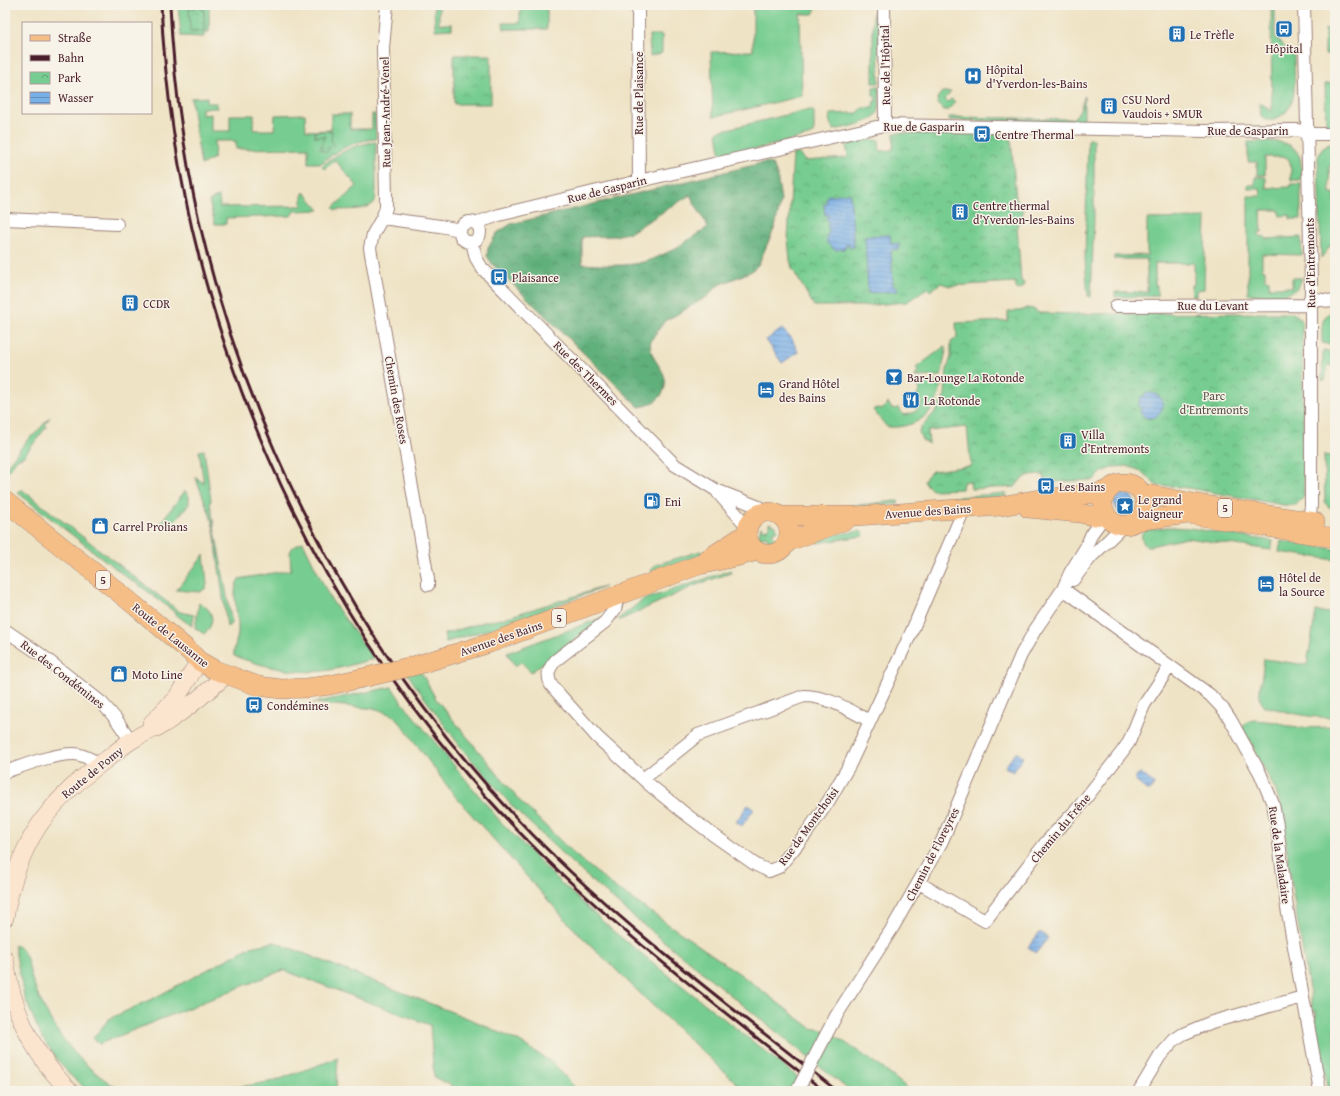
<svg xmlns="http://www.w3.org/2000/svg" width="1340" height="1096" font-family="'Gentium Book Plus',serif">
<defs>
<pattern id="forest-crowns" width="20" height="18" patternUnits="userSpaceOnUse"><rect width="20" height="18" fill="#61b07b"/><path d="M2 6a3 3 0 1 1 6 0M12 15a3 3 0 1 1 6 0" fill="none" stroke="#528f65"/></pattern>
<pattern id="park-crowns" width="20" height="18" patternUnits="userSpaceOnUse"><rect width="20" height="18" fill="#77cd91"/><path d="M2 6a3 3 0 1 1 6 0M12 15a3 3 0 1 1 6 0" fill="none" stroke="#64a677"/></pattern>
<pattern id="water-rules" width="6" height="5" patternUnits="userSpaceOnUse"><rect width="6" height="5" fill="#79b0e8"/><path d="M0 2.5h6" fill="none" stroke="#658fbc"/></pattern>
</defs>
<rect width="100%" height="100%" fill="#f7f3e8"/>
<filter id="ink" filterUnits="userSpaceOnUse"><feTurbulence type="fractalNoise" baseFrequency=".025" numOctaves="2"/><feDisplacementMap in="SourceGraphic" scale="8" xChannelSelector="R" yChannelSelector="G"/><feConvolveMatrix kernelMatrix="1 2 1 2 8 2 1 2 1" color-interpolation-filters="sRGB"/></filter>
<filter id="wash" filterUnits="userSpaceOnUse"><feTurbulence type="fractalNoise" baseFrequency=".012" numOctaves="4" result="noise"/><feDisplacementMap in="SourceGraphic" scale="16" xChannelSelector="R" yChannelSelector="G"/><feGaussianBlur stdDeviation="0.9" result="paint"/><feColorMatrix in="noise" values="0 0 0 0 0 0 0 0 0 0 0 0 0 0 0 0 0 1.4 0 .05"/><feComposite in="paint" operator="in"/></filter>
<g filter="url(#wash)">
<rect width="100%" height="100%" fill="#efe3c5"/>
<path fill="#77cd91" stroke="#60765e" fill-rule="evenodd" d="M178,5H209V32H204V37L181,36ZM201,6V9H204V31L189,8H196Z
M434,5H439V24H452V29L435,30Z
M520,5H547V29H504L503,23H520Z
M753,5H818L813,14H800L802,96L713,117L711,52L753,51Z
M1271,5H1275V37L1294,56C1294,81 1301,118 1266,120L1261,116L1260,104L1261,103L1272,112Z
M878,8L879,83H873V13Z
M1325,29H1335V41L1333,42V55H1325Z
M649,35H662V53L650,56Z
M1334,83V126H1326L1325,84Z
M879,86C879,94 881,105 878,112C872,124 846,127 834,130C831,125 828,121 830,114L858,113L862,108H873L874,101H876V97L873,96V87Z
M942,92H951L945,99L948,102L952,99L955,102L948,110H944L938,104L937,98Z
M1084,96V119L1080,123L949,120V117L1072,119C1080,113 1082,106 1084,96Z
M207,97V103H217V108H202V115L211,114V131H230V115H254V130H274L275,115L305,114L306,131L331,130V114H350V129H372V114H375L376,139C354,140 336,151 320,164L318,163H308V148L236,149V141H215L214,158L201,165L191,98Z
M812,110L814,112V130L812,135L721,158L717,132L719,131L803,111Z
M1088,139H1094V219L1091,297L1088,296L1085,259Z
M376,142V190L375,202C365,212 348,209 335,210L333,208L335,206L357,186L335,160L324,169L322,166C337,153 355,144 376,142Z
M1248,142C1265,142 1293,136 1300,158C1302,165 1301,173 1301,180H1291C1290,172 1293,161 1286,157H1265V175H1257V162H1248Z
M1329,144H1335V161L1332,162V165L1329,166L1330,193H1334L1335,195V247L1334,248L1331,245L1321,258L1318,157L1322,149Z
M1255,177H1263L1266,178V188L1291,187V184H1301V219H1290V215L1280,216L1279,210H1261L1262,232H1259L1260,237L1264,236L1267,239L1301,237L1302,255L1262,254V269L1265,270V279L1269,280V287H1292V278H1302C1296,302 1266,294 1248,294V196H1261L1260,189H1248V185H1255Z
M304,192L320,210L294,211L291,216L226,218V224H215L209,201L219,196L220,207L302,206V196Z
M1206,218L1204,289L1196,290V296H1192L1191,285H1194V263H1155V285H1157V296L1115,297V292H1147V259H1114V256L1147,255V219Z
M1335,311V346L1322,343C1322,331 1319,315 1335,311Z
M945,346L946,350L941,376L915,377L918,371L916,368Z
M1323,351L1335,353V366L1328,365L1325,381L1322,380Z
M941,382C939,413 916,429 887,427L873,410L876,408C881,410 885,408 888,403L892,409L899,408L903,415C913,414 917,412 922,402L917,396L920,389L916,383Z
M50,417L45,424L47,426L24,456L17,459L5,475V468L29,438L35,434Z
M204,450L211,500L210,503L231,618V624L227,627L214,530L210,515L195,476L204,484L199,451Z
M1324,455L1335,457V509L1329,507L1325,503Z
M21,489L180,612L194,615L192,626L175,614L176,612L173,611L134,581L133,582L18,493Z
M185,491L189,496V504L169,528L161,522Z
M1006,493L1007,495L1003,497L942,502L937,501L936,499Z
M895,501H898L899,502L897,504L817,509Z
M769,523L775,525L778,530L773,532V536L776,539L770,543H767L768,538L765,536L760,538L759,534L761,527L765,530L769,528Z
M1167,527L1189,528L1273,541L1271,550L1187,538L1150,546H1146C1142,542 1140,537 1143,531Z
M860,531L864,534L863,536L817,543L816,541L838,534Z
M1281,541L1335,549V560L1279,552Z
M303,542L330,598L374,659C357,663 340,669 323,671C291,674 263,666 234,656C233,648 238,639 238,631C239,616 230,592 239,579L244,578L291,570L290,554L291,548Z
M700,551L702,552L700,555L652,573L651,571L655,565Z
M204,555L207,584L206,588L200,592L176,590Z
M731,570L733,572L696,585L620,620L618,619L643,600Z
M604,587H605L507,624L446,642L444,634L491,620L492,621L501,619Z
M199,603C214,609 216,624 204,634L195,628Z
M1316,611L1335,614V717C1310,719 1288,712 1264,706L1259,698L1264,659L1307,665Z
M601,618L600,621L531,672L521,662L515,666L507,653Z
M417,665L436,699L519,800L574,854L613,886L740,974L811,1028L828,1031L881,1067L911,1091H850L630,914L574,865L514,808L463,750L415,685L404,668Z
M392,687L401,701L500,821L560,882L613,931L815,1091H745L648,1001L572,927L454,795L402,725L394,716L377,709L313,703Z
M1254,720L1277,722L1289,727L1301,728L1335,727V1091H1328L1314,1016H1316V1011L1313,1012L1291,882L1282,812L1276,791L1243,729C1244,722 1248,722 1254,720Z
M275,942L477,1022L520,1042L554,1064L578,1091H453L454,1087L434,1077L430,1025L283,970L99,1044L93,1038L109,1019L156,997L250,947Z
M14,945C29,950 28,967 32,979C34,986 37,992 40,999C57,1038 86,1071 123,1091H89L72,1077L59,1062L41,1036L24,996Z
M338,1058L336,1091H183L246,1086L274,1081Z"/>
<path fill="url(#forest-crowns)" stroke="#566853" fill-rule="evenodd" d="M766,162L773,165L777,175L781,200L775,227L758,265L752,271L717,286L708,296L664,322L651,340C646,362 675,371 662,394C656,403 648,406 639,407L493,265L487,256L488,248L497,233L511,224ZM690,195L708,227C688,240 667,256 643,262C626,267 600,265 582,264V237L615,236L631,232Z"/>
<path fill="url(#park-crowns)" stroke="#60765e" d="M196,6H201V9H204V31H190L189,8H196Z
M454,55H491V104H454Z
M315,131H332L331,141L333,142L332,144L334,145L333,147L330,146L327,152L320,149L325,136L315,137Z
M894,133L995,134L1011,138L1016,199C1025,207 1025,217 1017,225L1021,281L1024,283L1023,288L1018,290L1016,288L1015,282L950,286L941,283L930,291L927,288L907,302L863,306H814L792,268L790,260L788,239L793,154L798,153L805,161L846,158L848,156L846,145L853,143L859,139L879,140L880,151L893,150Z
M1027,308L1033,309L1039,313L1076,314L1293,313L1299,317L1302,322L1304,497L1296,505H1284L1188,488L1171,486H1156L1150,479L1139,470L1127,466L1114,467L1102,472L1094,480L1047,482L1043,475C1029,473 1023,476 1015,487L971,489L970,481L963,482L962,489L932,490L924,482L927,476L932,471L971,466L967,427L928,431L929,444L922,440L919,432L921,427L938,409L945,395L947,369L951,357V342L957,338L956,323L1008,321V311C1014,311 1022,312 1027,308Z"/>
<path fill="url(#water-rules)" stroke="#62688a" d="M850,193L854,247H849V244H847L844,249L835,250L827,243V235L830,231L827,227L829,223L826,219L829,215H825L824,204L827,203L826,200L828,195L834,196V195Z
M890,235L891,244H899V249L891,250L893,286L897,287L898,291L868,293L865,236Z
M782,329L792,339L798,352L782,363L766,340Z
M1148,393C1176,393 1158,432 1140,413L1141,409L1138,405L1141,397Z
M1114 503a10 10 0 1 1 20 0a10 10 0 1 1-20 0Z
M1016,752L1023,757L1013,772L1005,767Z
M1140,773L1154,783V785L1150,791H1148L1135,781V777Z
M748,805L754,809L742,826L736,822Z
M1040,932L1048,938L1036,953L1028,947Z"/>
</g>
<g filter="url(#ink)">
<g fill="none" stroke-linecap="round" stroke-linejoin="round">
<defs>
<path id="minor" d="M387,5L383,48L386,199V208L382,218L373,234L370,248L428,579V585
M638,5L639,181
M884,5L885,125
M1304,5L1311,282V506L1309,521L1305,524
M382,218L440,226L460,230
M5,219L117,224
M460 232a10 10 0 1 1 20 0a10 10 0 1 1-20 0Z
M477,224L482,221L499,215L639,181L885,125L1206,131L1298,130L1307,134H1335
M472,242L476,258L482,268L675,465L716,490L759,507L762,512
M1310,298L1335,302
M1116,306L1310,305
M718,493L747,526
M1073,580L1091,557L1124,525
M1063,589L1210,695L1224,710L1230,719L1260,773L1273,804L1277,825L1287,908L1320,1091
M618,596L615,609L605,622L556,660C549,668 546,674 551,685L597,737L651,786L683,812L712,834L756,865L769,871L779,867L805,835L828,802L850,764L911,633L965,507
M5,630L40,654L102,703L116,719L131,741
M5,772C25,765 53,754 74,754C83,754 92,760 100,764
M643,779L698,735L804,696C828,696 849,710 870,721
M919,883L985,921L1047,841L1078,808L1122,752L1129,742L1144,705L1170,666
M826,1035L836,1016L893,927L942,841L1021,655L1035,630L1063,589L1070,573L1086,547L1092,533L1106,514
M1139,1091L1160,1056L1174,1040L1183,1034L1212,1022L1303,997"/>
<path id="secondary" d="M151,724L177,697L199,661
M5,918C17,844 47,802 107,759C116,752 124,745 134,739C143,733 154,730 164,724C186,710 206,693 226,675
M5,959C12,1011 32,1054 70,1091"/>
<path id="primary" d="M1103 504a21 21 0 1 1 42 0a21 21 0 1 1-42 0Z
M1142,493L1203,505L1315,522
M5,501L127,599L188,650L199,661L215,670L258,686L281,689L307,688L330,685L367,677
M1028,508L1080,513L1093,516L1106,514
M747 533a21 21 0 1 1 42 0a21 21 0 1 1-42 0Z
M781,516H856L1001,506L1034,500L1098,493L1109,490
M1135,521L1188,514L1335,538
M787,542L846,520
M706,560L746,534
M417,665L490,643L699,565L735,557L757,551"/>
</defs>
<use href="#minor" stroke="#9c8178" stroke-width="14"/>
<use href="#secondary" stroke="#9c8178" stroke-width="18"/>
<use href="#primary" stroke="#9c8178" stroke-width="20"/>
<use href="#minor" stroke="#fff" stroke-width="12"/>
<use href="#secondary" stroke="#fbe5cf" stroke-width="17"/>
<use href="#primary" stroke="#f6be87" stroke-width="19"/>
<path stroke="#4a1f2b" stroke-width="3" d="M161,5C176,316 310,622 530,843C620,934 724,1011 824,1091
M170,5C184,313 317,614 532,834C625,929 733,1008 837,1091"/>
<defs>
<path id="minor-bridge" d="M797,1091L826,1035"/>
<path id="primary-bridge" d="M367,677L417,665"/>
</defs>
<use href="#minor-bridge" stroke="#9c8178" stroke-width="14" stroke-linecap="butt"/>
<use href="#primary-bridge" stroke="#9c8178" stroke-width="20" stroke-linecap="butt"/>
<use href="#minor-bridge" stroke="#fff" stroke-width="12"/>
<use href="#primary-bridge" stroke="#f6be87" stroke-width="19"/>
</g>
</g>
<defs>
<symbol id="bus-square" viewBox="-11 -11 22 22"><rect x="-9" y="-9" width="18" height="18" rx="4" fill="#1f6fb2" stroke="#f7f3e8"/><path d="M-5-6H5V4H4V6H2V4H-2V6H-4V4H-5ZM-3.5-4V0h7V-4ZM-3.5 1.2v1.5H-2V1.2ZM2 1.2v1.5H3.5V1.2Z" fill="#fff"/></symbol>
<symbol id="building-square" viewBox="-11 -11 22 22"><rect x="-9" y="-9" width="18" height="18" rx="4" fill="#1f6fb2" stroke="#f7f3e8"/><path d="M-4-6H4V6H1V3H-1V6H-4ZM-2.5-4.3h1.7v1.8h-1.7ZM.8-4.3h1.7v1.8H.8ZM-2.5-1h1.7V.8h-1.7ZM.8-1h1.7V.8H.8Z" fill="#fff"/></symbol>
<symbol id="hospital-square" viewBox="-11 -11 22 22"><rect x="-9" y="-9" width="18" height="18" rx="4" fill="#1f6fb2" stroke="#f7f3e8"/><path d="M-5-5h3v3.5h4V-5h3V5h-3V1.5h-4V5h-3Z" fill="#fff"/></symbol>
<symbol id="bar-square" viewBox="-11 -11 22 22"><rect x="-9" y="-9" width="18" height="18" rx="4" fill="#1f6fb2" stroke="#f7f3e8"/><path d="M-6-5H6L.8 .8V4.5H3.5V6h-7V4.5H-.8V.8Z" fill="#fff"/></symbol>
<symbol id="hotel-square" viewBox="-11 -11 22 22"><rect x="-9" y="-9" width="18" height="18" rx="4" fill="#1f6fb2" stroke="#f7f3e8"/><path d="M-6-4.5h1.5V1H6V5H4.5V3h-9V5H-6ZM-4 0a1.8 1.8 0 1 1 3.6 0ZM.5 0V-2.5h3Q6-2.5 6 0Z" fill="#fff"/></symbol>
<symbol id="restaurant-square" viewBox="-11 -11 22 22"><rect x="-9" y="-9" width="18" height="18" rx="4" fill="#1f6fb2" stroke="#f7f3e8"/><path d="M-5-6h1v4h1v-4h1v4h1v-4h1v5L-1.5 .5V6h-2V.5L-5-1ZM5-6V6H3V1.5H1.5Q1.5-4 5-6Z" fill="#fff"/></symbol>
<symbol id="fuel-square" viewBox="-11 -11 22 22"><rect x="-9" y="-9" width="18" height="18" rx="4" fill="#1f6fb2" stroke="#f7f3e8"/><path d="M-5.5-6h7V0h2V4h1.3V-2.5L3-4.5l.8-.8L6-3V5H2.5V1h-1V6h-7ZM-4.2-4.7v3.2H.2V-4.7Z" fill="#fff"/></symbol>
<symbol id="sight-square" viewBox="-11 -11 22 22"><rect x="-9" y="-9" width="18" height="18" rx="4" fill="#1f6fb2" stroke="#f7f3e8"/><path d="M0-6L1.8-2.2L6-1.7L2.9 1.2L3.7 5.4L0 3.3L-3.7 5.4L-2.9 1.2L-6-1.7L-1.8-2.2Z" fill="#fff"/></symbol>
<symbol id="shop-square" viewBox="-11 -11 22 22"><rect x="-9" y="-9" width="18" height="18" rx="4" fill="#1f6fb2" stroke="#f7f3e8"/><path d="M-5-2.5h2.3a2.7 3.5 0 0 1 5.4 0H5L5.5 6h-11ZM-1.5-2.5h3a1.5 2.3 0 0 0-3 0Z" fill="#fff"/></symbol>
</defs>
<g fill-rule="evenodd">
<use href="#bus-square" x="1274" y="19" width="20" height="20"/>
<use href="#building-square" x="1167" y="24" width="20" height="20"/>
<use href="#hospital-square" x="963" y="66" width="20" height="20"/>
<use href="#building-square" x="1099" y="96" width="20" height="20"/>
<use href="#bus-square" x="972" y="124" width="20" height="20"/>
<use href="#building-square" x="950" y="202" width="20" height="20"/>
<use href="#bus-square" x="489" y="267" width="20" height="20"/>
<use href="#building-square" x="120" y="293" width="20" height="20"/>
<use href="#bar-square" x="884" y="367" width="20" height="20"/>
<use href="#hotel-square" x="756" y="380" width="20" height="20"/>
<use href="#restaurant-square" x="901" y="390" width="20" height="20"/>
<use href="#building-square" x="1058" y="431" width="20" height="20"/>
<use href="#bus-square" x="1036" y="476" width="20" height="20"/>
<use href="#fuel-square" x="642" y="491" width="20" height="20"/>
<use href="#sight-square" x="1115" y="496" width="20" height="20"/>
<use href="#shop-square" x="90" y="516" width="20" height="20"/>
<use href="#hotel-square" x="1256" y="574" width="20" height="20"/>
<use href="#shop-square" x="109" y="664" width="20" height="20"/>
<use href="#bus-square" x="244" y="695" width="20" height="20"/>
</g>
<g text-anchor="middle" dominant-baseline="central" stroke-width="3" stroke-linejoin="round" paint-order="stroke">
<g fill="#f7f3e8" stroke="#7e5f64" stroke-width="1">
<rect x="1218" y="499" width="14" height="18" rx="3"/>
<rect x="96" y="571" width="14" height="18" rx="3"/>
<rect x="552" y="609" width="14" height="18" rx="3"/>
</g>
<g font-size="11" font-weight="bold" fill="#4a1f2b">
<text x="1225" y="508">5</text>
<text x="103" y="580">5</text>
<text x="559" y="618">5</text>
</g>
<g font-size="12" fill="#4a1f2b" stroke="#f7f3e8" text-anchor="start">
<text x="1190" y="34">Le Trèfle</text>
<text x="1284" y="48" text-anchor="middle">Hôpital</text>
<text x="986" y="69">Hôpital<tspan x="986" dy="14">d'Yverdon-les-Bains</tspan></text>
<text x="1122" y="99">CSU Nord<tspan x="1122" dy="14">Vaudois + SMUR</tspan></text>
<text x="995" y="134">Centre Thermal</text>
<text x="973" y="205">Centre thermal<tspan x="973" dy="14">d'Yverdon-les-Bains</tspan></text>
<text x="512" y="277">Plaisance</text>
<text x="143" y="303">CCDR</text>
<text x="907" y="377">Bar-Lounge La Rotonde</text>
<text x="779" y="383">Grand Hôtel<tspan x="779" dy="14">des Bains</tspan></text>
<text x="924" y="400">La Rotonde</text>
<text x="1081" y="434">Villa<tspan x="1081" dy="14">d’Entremonts</tspan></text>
<text x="1059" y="486">Les Bains</text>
<text x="1138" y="499">Le grand<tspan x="1138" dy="14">baigneur</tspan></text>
<text x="665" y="501">Eni</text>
<text x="113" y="526">Carrel Prolians</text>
<text x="1279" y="577">Hôtel de<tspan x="1279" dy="14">la Source</tspan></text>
<text x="132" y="674">Moto Line</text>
<text x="267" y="705">Condémines</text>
</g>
<g font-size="12" fill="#4a1f2b" stroke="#f7f3e8">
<text transform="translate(885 65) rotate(-91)">Rue de l'Hôpital</text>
<text transform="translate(638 93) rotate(-90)">Rue de Plaisance</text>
<text transform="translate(385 112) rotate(-91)">Rue Jean-André-Venel</text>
<text x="924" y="126">Rue de Gasparin</text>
<text x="1248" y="130">Rue de Gasparin</text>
<text transform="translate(607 189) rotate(-14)">Rue de Gasparin</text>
<text transform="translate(1310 263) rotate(-91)">Rue d'Entremonts</text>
<text x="1213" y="305">Rue du Levant</text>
<text transform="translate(586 373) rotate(45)">Rue des Thermes</text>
<text transform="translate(397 400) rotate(80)">Chemin des Roses</text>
<text transform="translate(928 511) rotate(-4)">Avenue des Bains</text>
<text transform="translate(171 635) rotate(39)">Route de Lausanne</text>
<text transform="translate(501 638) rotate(-19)">Avenue des Bains</text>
<text transform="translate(63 674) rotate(38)">Rue des Condémines</text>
<text transform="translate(92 772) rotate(-39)">Route de Pomy</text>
<text transform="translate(808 826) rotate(-54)">Rue de Montchoisi</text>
<text transform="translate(1060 828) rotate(-50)">Chemin du Frêne</text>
<text transform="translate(932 854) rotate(-63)">Chemin de Floreyres</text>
<text transform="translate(1280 855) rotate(82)">Rue de la Maladaire</text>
</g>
<g font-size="12" fill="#58534a" stroke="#f7f3e8">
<text x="1214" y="395">Parc<tspan x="1214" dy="14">d’Entremonts</tspan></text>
</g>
</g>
<rect width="1340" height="1096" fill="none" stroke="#f7f3e8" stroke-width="20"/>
<rect x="22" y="22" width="130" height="92" fill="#f7f3e8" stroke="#b29e9c"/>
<rect x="30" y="35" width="20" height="6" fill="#f6be87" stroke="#b29e9c"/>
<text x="58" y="42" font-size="12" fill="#4a1f2b">Straße</text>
<rect x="30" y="55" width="20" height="6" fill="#4a1f2b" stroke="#b29e9c"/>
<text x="58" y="62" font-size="12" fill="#4a1f2b">Bahn</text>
<rect x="30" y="72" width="20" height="12" fill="url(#park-crowns)" stroke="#b29e9c"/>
<text x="58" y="82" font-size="12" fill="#4a1f2b">Park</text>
<rect x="30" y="92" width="20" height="12" fill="url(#water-rules)" stroke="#b29e9c"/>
<text x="58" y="102" font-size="12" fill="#4a1f2b">Wasser</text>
</svg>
